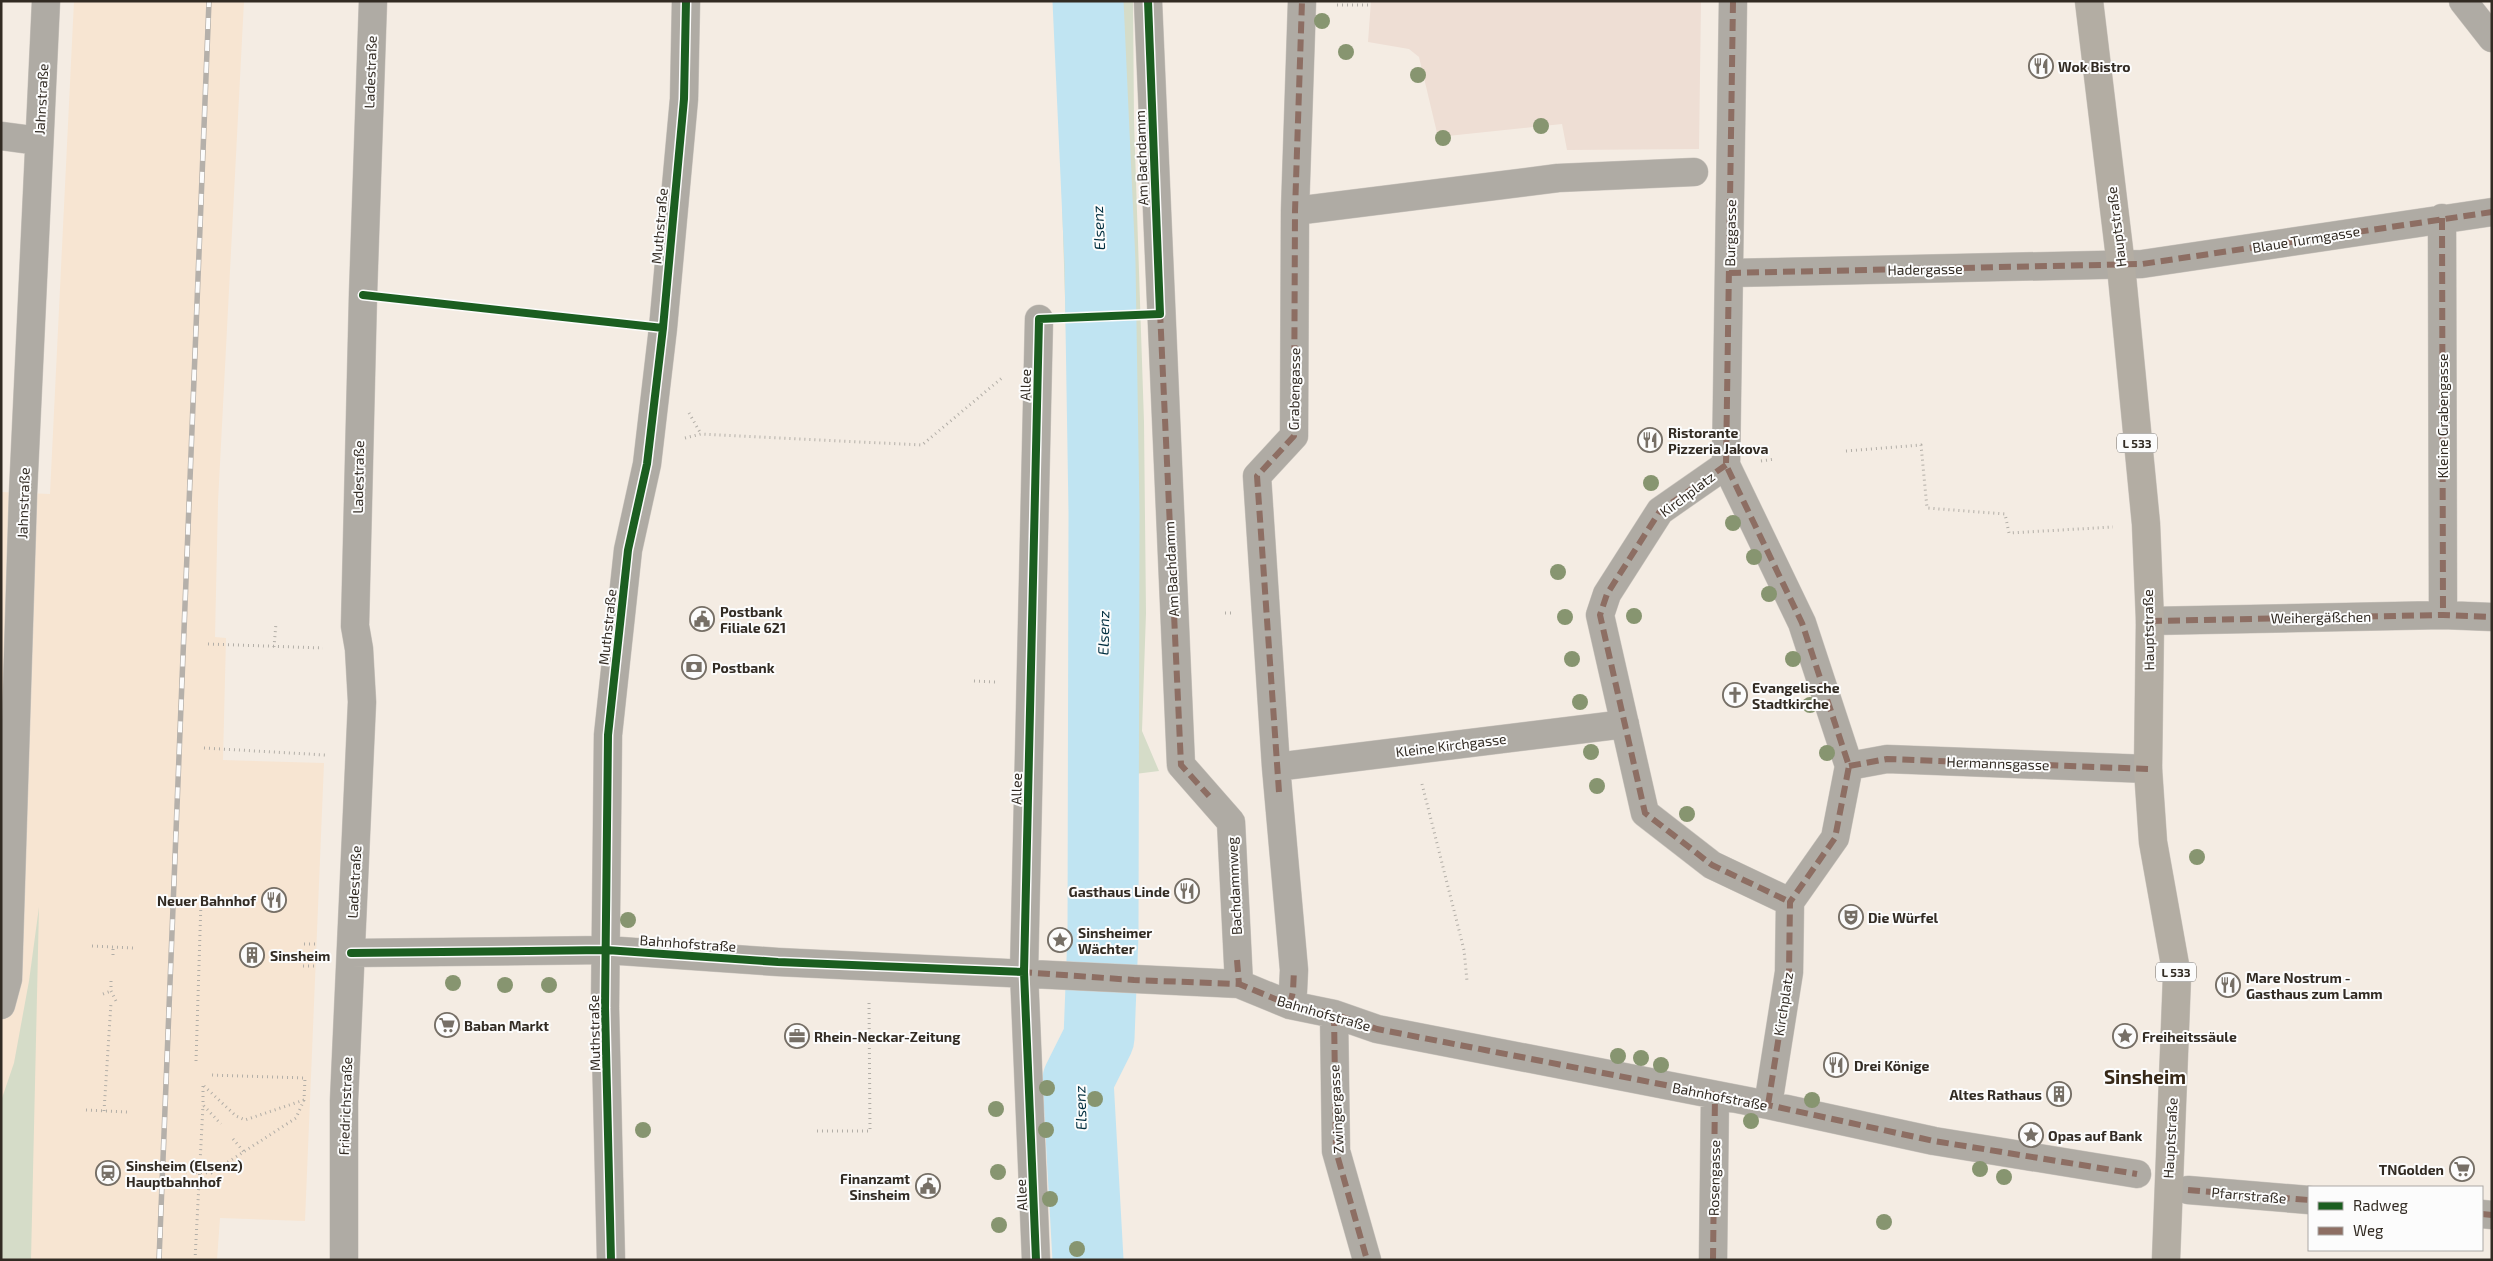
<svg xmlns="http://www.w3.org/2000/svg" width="2493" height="1261" font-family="'Exo 2',sans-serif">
<rect width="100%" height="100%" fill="#f4ece3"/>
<path fill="#eeded4" d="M1371,1H1701L1699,149L1567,150L1562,124L1438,137L1419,57L1409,49L1368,42Z"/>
<path fill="#f7e5d2" d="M74,1H244L218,502L215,637L226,638L223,760L324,763L305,1221L220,1218L217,1260H1V492L50,494Z"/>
<path fill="#d5dcc8" d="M1056,1H1133L1134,121L1144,422L1146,613L1142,731L1159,771L1135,774V958L1077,953L1079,759Z
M39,907L31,1260H1V1101L14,1063L29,981Z"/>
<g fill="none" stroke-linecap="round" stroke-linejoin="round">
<path stroke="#c0e4f2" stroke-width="71" d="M1088,1260L1078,1080L1099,1038L1103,935L1104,513L1100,263L1088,1"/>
<defs>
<path id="minor" d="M1148,1L1181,765L1231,822L1239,984
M1733,1L1726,465L1802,623L1849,766L1835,838L1790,902L1789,972L1768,1105
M2463,1L2492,38
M1,136L39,141
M1295,211L1558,178L1694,172
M2442,218L2443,615
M1729,273L2142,264L2492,212
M1726,465L1660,511L1607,594L1600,615L1645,813L1712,865L1790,902
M2150,621L2443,615L2492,617
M1849,766L1887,759L2148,769
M1276,767L1625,724
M351,953L606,950L778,962L1239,984L1290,1005L1334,1014L1377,1029L1768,1105L1934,1141L2137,1174
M1,1005L8,979L23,494L46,1
M1290,1005L1293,991L1294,970L1276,767L1257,476L1294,436L1295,211L1302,1
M1334,1014L1336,1151L1367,1260
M2188,1190L2309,1200
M2482,1214L2492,1215
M344,1260V1101L362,702L359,649L355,626L363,295L373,1
M611,1260L605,1008L608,735L628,550L647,464L663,328L684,99L686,1
M1036,1260L1024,972L1039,319
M1713,1260L1715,1095"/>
<path id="major" d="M2089,1L2121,266L2146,524L2150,621L2148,769L2153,842L2177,976L2166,1260"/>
</defs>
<use href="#minor" stroke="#cfc9c2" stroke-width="29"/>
<use href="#major" stroke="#cfc9c2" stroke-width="29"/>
<path stroke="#b2aea7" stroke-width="3" stroke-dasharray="1 4" stroke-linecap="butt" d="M1337,5H1371
M396,298L628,325
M1073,318L1127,316
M689,413L701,434
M685,438L701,434L922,445L1003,377
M1846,451L1921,445L1927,508L2005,514L2009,533L2113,527
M1761,461L1775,459
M1225,613H1233
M208,644L323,648
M274,647L276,623
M974,681L996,682
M204,748L325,755
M1422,784L1464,950L1467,981
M304,944H318
M92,946L134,948
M113,955V947
M303,966H317
M111,981V991L117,1003
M103,994L111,991
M196,1061L201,901
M203,1086V1105L221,1124
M204,1086L236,1116L245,1120L304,1100
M86,1110L127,1112
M104,1111L111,1003
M817,1131H870L869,1001
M233,1139L244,1152
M171,1171L211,1173L296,1118L304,1100L305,1078L210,1075"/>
<use href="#minor" stroke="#afaba4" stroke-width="28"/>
<use href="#major" stroke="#b3ada3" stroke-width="28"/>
<defs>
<path id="rail" d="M159,1260L209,1"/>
</defs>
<use href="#rail" stroke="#b5b0aa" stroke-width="5.5"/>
<use href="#rail" stroke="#fcfcfc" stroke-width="4" stroke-dasharray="11" stroke-linecap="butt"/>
<path stroke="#b2aea7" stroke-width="3" stroke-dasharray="1 4" stroke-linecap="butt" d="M195,1260L203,1105"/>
<path stroke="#8d6e63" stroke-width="6" stroke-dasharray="12 6" stroke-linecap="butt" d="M1733,1L1726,465L1802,623L1849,766L1835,838L1790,902L1789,972L1768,1105
M2442,218L2443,615
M1729,273L2142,264L2492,212
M1160,311L1181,765L1209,796
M1726,465L1660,511L1607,594L1600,615L1645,813L1712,865L1790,902
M2150,621L2443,615L2492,617
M1849,766L1887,759L2148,769
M1279,792L1257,476L1294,436L1295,211L1302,1
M1237,960L1239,984
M1020,972L1134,980L1239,984L1290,1005L1334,1014L1377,1029L1768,1105L1934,1141L2137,1174
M1290,1005L1293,991L1294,970
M1334,1014L1336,1151L1367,1260
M2188,1190L2309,1200
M2482,1214L2492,1215
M1713,1260L1715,1095"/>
<defs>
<path id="cycleway" d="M363,295L663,328
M351,953L606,950L778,962L1024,972
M611,1260L605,1008L608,735L628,550L647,464L663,328L684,99L686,1
M1036,1260L1024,972L1039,319L1160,314L1148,1"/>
</defs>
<use href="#cycleway" stroke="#fcfcfc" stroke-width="11"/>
<use href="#cycleway" stroke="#1b5e20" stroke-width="8"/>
</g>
<g fill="#879570">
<circle cx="1322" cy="21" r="8"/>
<circle cx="1346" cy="52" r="8"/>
<circle cx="1418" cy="75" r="8"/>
<circle cx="1541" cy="126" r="8"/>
<circle cx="1443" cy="138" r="8"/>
<circle cx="1651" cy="483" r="8"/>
<circle cx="1733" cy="523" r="8"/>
<circle cx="1754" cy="557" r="8"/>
<circle cx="1558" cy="572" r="8"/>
<circle cx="1769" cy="594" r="8"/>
<circle cx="1634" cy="616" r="8"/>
<circle cx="1565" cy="617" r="8"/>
<circle cx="1572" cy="659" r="8"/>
<circle cx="1793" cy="659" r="8"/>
<circle cx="1580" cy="702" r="8"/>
<circle cx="1810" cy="705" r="8"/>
<circle cx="1591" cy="752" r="8"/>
<circle cx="1827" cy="753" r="8"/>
<circle cx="1597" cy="786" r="8"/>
<circle cx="1687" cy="814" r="8"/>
<circle cx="2197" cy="857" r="8"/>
<circle cx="628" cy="920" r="8"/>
<circle cx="453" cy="983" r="8"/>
<circle cx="505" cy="985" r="8"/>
<circle cx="549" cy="985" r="8"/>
<circle cx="1618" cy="1056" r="8"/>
<circle cx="1641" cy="1058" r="8"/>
<circle cx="1661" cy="1065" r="8"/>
<circle cx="1047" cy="1088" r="8"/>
<circle cx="1095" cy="1099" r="8"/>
<circle cx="1812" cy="1100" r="8"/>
<circle cx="996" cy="1109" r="8"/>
<circle cx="1751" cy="1121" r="8"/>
<circle cx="643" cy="1130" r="8"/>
<circle cx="1046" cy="1130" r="8"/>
<circle cx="1980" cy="1169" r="8"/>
<circle cx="998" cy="1172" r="8"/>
<circle cx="2004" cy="1177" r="8"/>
<circle cx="1050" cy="1199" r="8"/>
<circle cx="1884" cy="1222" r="8"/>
<circle cx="999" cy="1225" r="8"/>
<circle cx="1077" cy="1249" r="8"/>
</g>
<defs>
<symbol id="restaurant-ring" viewBox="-11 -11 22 22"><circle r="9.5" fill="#fcfcfc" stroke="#766f66" stroke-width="1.5"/><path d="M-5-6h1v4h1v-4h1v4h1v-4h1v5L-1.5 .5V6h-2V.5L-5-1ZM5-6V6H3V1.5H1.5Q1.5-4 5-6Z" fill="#766f66"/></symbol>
<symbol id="civic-ring" viewBox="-11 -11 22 22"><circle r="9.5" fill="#fcfcfc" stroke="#766f66" stroke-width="1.5"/><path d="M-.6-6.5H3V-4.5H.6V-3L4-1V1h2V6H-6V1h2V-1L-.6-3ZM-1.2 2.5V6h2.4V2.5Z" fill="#766f66"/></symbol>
<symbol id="bank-ring" viewBox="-11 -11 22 22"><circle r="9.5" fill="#fcfcfc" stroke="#766f66" stroke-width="1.5"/><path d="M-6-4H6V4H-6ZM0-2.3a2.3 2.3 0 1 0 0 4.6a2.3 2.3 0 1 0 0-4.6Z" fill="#766f66"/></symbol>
<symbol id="church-ring" viewBox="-11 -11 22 22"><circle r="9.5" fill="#fcfcfc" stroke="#766f66" stroke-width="1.5"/><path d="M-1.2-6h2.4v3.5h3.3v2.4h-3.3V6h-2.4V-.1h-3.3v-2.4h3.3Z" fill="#766f66"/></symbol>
<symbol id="theatre-ring" viewBox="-11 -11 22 22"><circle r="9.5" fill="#fcfcfc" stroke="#766f66" stroke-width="1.5"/><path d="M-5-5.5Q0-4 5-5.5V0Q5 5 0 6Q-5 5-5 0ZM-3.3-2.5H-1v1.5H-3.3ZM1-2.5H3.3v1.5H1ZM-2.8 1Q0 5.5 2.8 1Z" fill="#766f66"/></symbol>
<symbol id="sight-ring" viewBox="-11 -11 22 22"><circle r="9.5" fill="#fcfcfc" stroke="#766f66" stroke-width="1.5"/><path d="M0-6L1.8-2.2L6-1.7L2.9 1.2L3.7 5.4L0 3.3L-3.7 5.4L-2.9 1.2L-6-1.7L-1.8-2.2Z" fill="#766f66"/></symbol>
<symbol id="building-ring" viewBox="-11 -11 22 22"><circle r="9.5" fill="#fcfcfc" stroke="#766f66" stroke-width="1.5"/><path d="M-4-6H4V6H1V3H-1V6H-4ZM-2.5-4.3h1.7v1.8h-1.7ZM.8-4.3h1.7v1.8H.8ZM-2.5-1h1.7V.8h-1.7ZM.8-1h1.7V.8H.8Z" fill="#766f66"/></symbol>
<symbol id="supermarket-ring" viewBox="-11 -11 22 22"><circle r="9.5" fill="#fcfcfc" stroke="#766f66" stroke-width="1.5"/><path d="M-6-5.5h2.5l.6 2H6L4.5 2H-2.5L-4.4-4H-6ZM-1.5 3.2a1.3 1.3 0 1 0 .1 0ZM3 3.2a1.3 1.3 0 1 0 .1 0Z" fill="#766f66"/></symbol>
<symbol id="office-ring" viewBox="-11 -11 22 22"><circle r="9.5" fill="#fcfcfc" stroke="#766f66" stroke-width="1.5"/><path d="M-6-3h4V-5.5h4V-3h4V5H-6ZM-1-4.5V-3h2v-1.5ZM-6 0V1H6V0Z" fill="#766f66"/></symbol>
<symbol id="station-ring" viewBox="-11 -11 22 22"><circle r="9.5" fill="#fcfcfc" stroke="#766f66" stroke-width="1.5"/><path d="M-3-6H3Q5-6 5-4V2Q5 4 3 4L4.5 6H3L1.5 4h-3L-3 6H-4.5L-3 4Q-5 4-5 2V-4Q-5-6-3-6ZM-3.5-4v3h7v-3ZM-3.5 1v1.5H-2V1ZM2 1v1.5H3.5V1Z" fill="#766f66"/></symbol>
</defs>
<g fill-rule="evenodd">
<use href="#restaurant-ring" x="2027" y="52" width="28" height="28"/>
<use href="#restaurant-ring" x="1636" y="426" width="28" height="28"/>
<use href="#civic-ring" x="688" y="605" width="28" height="28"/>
<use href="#bank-ring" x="680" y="653" width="28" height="28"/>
<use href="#church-ring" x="1721" y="681" width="28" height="28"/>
<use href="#restaurant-ring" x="1173" y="877" width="28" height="28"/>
<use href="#restaurant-ring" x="260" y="886" width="28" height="28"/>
<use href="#theatre-ring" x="1837" y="903" width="28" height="28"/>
<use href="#sight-ring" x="1046" y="926" width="28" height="28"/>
<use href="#building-ring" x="238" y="941" width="28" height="28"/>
<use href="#restaurant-ring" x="2214" y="971" width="28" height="28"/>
<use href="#supermarket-ring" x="433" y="1011" width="28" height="28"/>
<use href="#office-ring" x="783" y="1022" width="28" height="28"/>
<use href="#sight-ring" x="2111" y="1022" width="28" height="28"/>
<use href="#restaurant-ring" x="1822" y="1051" width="28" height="28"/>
<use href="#building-ring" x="2045" y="1080" width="28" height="28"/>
<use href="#sight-ring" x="2017" y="1121" width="28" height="28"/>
<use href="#supermarket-ring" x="2448" y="1155" width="28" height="28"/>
<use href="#station-ring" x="94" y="1159" width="28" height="28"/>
<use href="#civic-ring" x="914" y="1172" width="28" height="28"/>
</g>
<g text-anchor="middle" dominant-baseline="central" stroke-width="4" stroke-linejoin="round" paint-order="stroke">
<g fill="#fcfcfc" stroke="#6f6a64" stroke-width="1">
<rect x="2117" y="433.5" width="40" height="19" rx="4"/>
<rect x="2156" y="962.5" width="40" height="19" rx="4"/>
</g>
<g font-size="12" font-weight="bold" fill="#322b23">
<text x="2137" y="443">L 533</text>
<text x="2176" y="972">L 533</text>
</g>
<g font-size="14" font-weight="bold" fill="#322b23" stroke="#fcfcfc" text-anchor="start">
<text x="2058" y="66">Wok Bistro</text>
<text x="1668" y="432">Ristorante<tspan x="1668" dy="16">Pizzeria Jakova</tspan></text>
<text x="720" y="611">Postbank<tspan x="720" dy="16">Filiale 621</tspan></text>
<text x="712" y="667">Postbank</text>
<text x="1752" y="687">Evangelische<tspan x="1752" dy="16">Stadtkirche</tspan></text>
<text x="1170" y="891" text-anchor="end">Gasthaus Linde</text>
<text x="256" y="900" text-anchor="end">Neuer Bahnhof</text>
<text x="1868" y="917">Die Würfel</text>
<text x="1078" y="932">Sinsheimer<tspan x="1078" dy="16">Wächter</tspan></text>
<text x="270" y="955">Sinsheim</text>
<text x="2246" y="977">Mare Nostrum -<tspan x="2246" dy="16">Gasthaus zum Lamm</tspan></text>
<text x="464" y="1025">Baban Markt</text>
<text x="814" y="1036">Rhein-Neckar-Zeitung</text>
<text x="2142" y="1036">Freiheitssäule</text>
<text x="1854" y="1065">Drei Könige</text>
<text x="2042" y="1094" text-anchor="end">Altes Rathaus</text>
<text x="2048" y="1135">Opas auf Bank</text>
<text x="126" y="1165">Sinsheim (Elsenz)<tspan x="126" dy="16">Hauptbahnhof</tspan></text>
<text x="2444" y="1169" text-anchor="end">TNGolden</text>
<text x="910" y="1178" text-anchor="end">Finanzamt<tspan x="910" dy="16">Sinsheim</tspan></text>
</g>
<g font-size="14" fill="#322b23" stroke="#fcfcfc">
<text transform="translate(370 72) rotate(-88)">Ladestraße</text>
<text transform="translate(41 99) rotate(-87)">Jahnstraße</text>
<text transform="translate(1141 158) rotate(-92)">Am Bachdamm</text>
<text transform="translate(659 226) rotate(-85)">Muthstraße</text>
<text transform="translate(2116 227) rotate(-97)">Hauptstraße</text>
<text transform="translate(1730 233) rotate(-89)">Burggasse</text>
<text transform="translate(2306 239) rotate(-9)">Blaue Turmgasse</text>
<text transform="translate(1925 269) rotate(-1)">Hadergasse</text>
<text transform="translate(1025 385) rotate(-89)">Allee</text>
<text transform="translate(1294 389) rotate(-89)">Grabengasse</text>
<text transform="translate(2442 416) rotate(-90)">Kleine Grabengasse</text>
<text transform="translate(358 477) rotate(-89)">Ladestraße</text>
<text transform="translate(1687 494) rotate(-37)">Kirchplatz</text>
<text transform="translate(23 503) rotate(-88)">Jahnstraße</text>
<text transform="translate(1171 569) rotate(-93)">Am Bachdamm</text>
<text transform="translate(2321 617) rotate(-1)">Weihergäßchen</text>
<text transform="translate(607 627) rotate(-84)">Muthstraße</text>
<text transform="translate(2148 630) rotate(-91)">Hauptstraße</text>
<text transform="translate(1451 745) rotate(-7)">Kleine Kirchgasse</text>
<text transform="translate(1998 763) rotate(2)">Hermannsgasse</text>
<text transform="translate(1016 789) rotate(-89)">Allee</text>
<text transform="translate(354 882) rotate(-87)">Ladestraße</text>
<text transform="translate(1234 886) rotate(-93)">Bachdammweg</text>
<text transform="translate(688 943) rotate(4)">Bahnhofstraße</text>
<text transform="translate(1783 1004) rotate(-81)">Kirchplatz</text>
<text transform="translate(1324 1013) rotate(16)">Bahnhofstraße</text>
<text transform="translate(594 1033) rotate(-91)">Muthstraße</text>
<text transform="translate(1720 1096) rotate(11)">Bahnhofstraße</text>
<text transform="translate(345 1106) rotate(-88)">Friedrichstraße</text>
<text transform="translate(1336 1109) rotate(-93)">Zwingergasse</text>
<text transform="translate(2170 1138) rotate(-87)">Hauptstraße</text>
<text transform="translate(1714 1178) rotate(-89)">Rosengasse</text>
<text transform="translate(1021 1195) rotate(-93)">Allee</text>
<text transform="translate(2249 1195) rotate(5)">Pfarrstraße</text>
</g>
<g font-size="15" font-style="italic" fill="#002e3f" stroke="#fcfcfc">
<text transform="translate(1098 228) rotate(-93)">Elsenz</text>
<text transform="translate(1103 633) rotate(-89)">Elsenz</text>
<text transform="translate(1080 1108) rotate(-92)">Elsenz</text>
</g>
<g font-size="19" font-weight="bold" fill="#372817" stroke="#fcfcfc">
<text x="2145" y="1076">Sinsheim</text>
</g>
</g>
<rect width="2493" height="1261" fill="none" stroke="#322b23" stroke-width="5"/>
<rect x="2308" y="1186" width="175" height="65" fill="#fcfcfc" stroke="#aba8a5"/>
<rect x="2318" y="1202" width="25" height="8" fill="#1b5e20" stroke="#aba8a5"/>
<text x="2353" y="1211" font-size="15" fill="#322b23">Radweg</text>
<rect x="2318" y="1227" width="25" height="8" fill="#8d6e63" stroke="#aba8a5"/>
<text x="2353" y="1236" font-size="15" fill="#322b23">Weg</text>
</svg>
